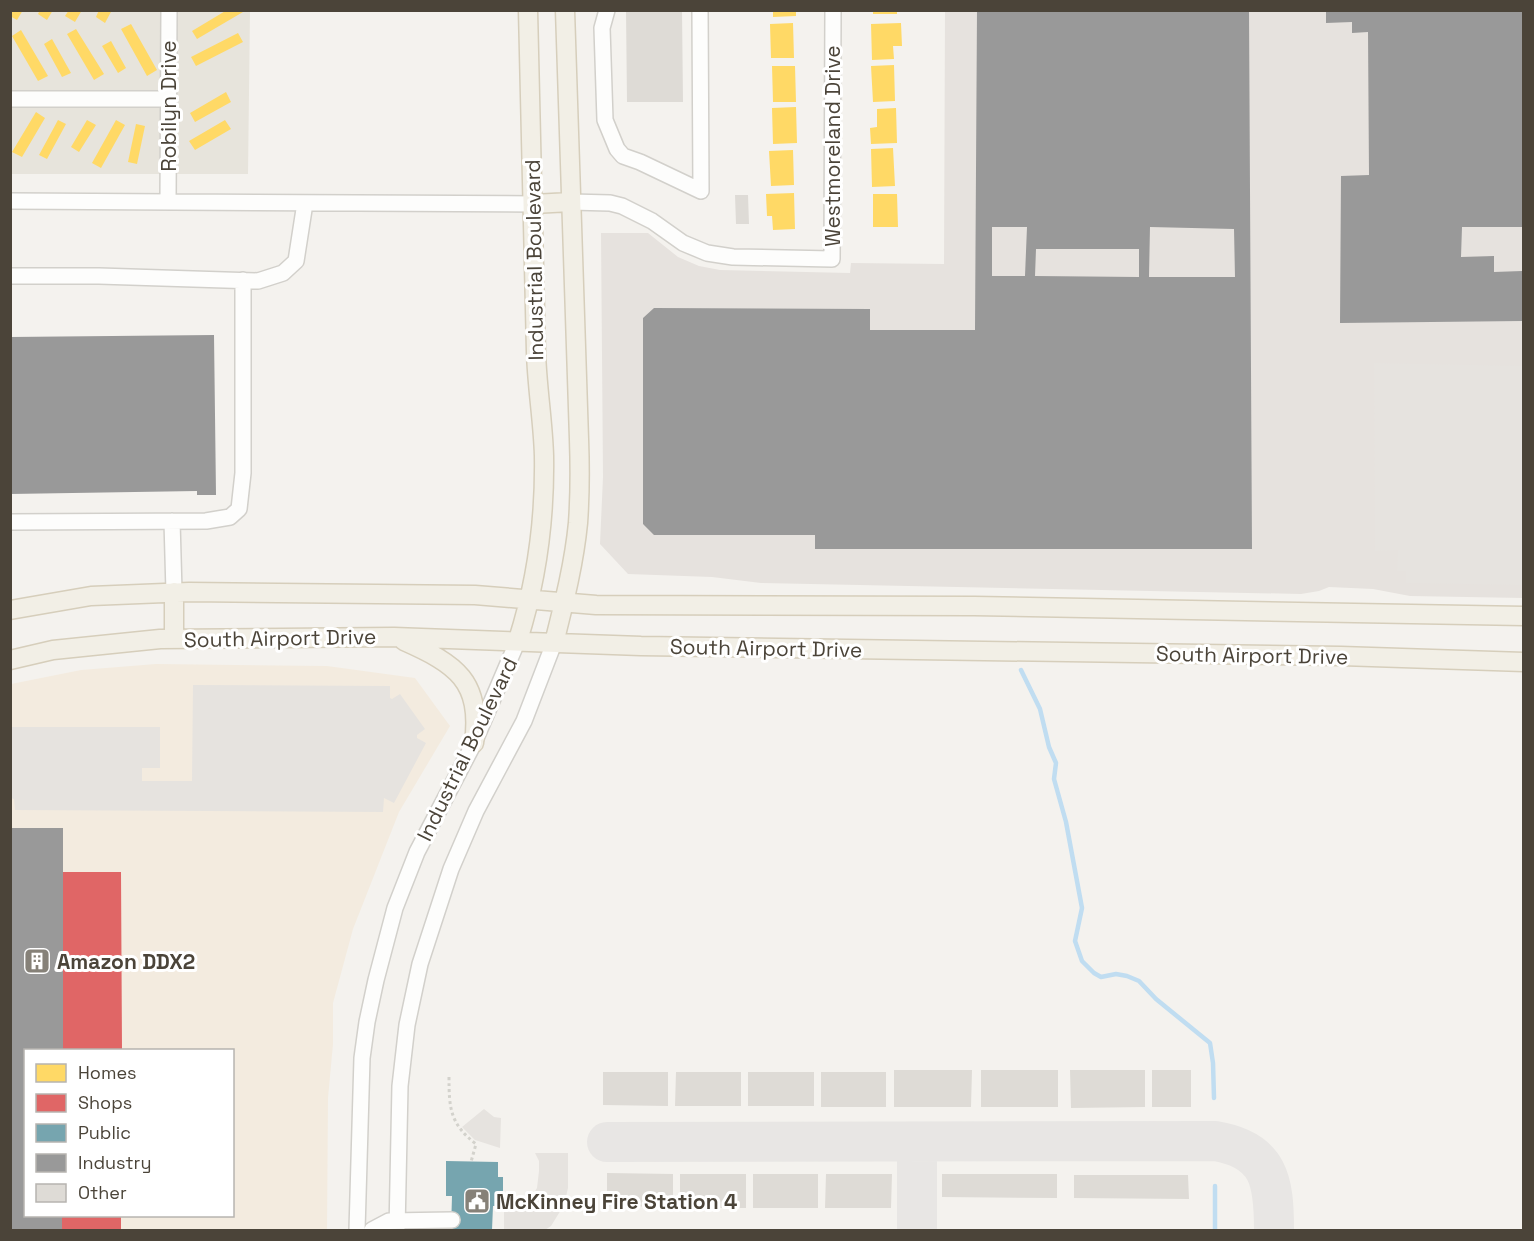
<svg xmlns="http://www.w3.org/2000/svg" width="1534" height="1241" font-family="'Space Grotesk',sans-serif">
<rect width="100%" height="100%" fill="#f4f2ee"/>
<path fill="#e7e4dc" d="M11,11H250L248,174H11Z"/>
<path fill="#f3ebdf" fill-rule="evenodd" d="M156,664L327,666L415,678L450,726L399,812L353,929L333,1003V1044L328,1098L327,1230H11V684L81,670ZM26,1050H232V1216H26Z"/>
<path fill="#e6e2de" d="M945,11H1523V598L1410,596L1373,589L1329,587L1319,591L1301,594L761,583L712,577L628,574L600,544L603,477L601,233H648L678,257L699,266L720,270L850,273L851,263L944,264Z"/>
<path fill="#e6e3df" d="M1374,363L1523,366V585L1406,583V571H1397L1398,550L1375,551Z
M193,685L390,686V698L392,699L400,694L425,729L417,735V738L426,743L394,803L384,798L383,812L15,810L14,799L11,798V727H160V768H142V781H192Z
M484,1109L494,1117L501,1118L500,1148L475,1140L462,1127Z
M535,1153H568V1188L564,1205L551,1226L545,1230H504V1210L514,1209L529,1201L537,1188L539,1171V1161Z"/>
<path fill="#ffd966" d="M10,10H23L17,20L10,16Z
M40,10H53L47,20L38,14Z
M69,10H82L75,22L65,16Z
M99,10H112L105,23L96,17Z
M227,10H242L243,12L197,39L192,31Z
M773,10H796V16L773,17Z
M873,10H897V14H873Z
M793,23L794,58H771L770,24Z
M901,23L902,46H893L894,59L872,60L871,24Z
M131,24L157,70L147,76L121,29Z
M76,29L104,74L94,80L67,34Z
M21,30L48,76L38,81L12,36Z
M238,33L243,42L196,66L191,57Z
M52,39L71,73L62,77L44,44Z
M111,41L126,68L118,73L102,46Z
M894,65L895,101L873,102L871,66Z
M772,66H795L796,102H773Z
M226,92L231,102L195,122L190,113Z
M796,107L797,143L773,144L772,108Z
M896,108L897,143L871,144L870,128L877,127V109Z
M36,112L45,118L22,157L12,152Z
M58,120L66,124L47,159L39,155Z
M87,120L96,125L79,152L71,147Z
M116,120L125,125L101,168L92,163Z
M225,120L231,129L195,150L189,141Z
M136,124L145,126L137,164L128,162Z
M893,148L895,186L872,187L871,149Z
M793,150L794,185L771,186L769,151Z
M794,193L795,229L773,230L772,216H767L766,194Z
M873,194H897L898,227H873Z"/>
<path fill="#e06666" d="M63,872H121L122,1050H63Z
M62,1216H121V1230H62Z"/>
<path fill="#76a5af" d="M446,1161L498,1162V1177H503V1206H493L492,1230H451L452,1196H446Z"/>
<path fill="#999" fill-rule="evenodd" d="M977,10H1249L1252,549H815V535H654L643,524V318L654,308L870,309V330H975ZM992,227H1027L1025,276H992ZM1150,227L1234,229L1235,277H1149ZM1036,249H1139V277L1035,276Z
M1326,10H1524V227H1462L1461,257L1494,256V272L1522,271V321L1340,323L1341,176L1369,175L1368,32L1352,33V22L1326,23Z
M214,335L216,495H197V491L10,494V337Z
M10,828H63V1050H26V1216H62V1230H10Z"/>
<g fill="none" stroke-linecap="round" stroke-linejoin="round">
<path stroke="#c0ddf1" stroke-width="4.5" d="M1021,670L1040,709L1049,747L1056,763L1054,779L1066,822L1082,908L1075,941L1082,961L1094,973L1101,977L1116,974L1127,976L1139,981L1156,999L1210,1043L1213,1063L1214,1098
M1215,1230V1186"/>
<path stroke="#e8e6e4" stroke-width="40" d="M607,1142L1215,1141C1270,1150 1274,1182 1274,1230
M917,1230V1143"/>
</g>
<path fill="#dedbd6" d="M626,10H682L683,102H627Z
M735,195H748L749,224H736Z
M894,1070H972L971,1107H894Z
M981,1070H1058V1107H981Z
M1070,1070H1145V1107L1071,1108Z
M1152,1070H1191V1107H1152Z
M603,1072H668V1106L603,1105Z
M676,1072H741V1106H675Z
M748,1072H814V1106H748Z
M821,1072H886V1107H821Z
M607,1173L673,1174V1207L607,1206Z
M680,1174H746V1208H680Z
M753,1174H818V1208H753Z
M826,1174H892L891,1208H825Z
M942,1174H1057V1198L942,1197Z
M1074,1175H1188L1189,1199L1074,1198Z"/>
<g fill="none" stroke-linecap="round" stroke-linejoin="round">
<defs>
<path id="minor" d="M607,10L602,28L605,120L617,149L623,156L640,162L701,191L700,10
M10,99H168
M10,201L533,204
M168,202L169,10
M571,202L610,203L622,206L652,221L683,243L707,253L733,257L832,259L833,10
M10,276H99L258,281L283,273L296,261L305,203
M172,521L174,592
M10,522L206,521L230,517L239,509L243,473V280
M357,1230L362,1058L367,1022L376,980L395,908L417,852L474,743L518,640
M372,1230L389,1221L452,1220
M397,1230L400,1086L407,1025L420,964L451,869L476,811L524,721L554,643"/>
<path id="major" d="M533,204L571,202
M174,592V639
M10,610L91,596L189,592L475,595L596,605L974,606L1524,616
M518,640C537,580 545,519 544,456C543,421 537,387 536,352C533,238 531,124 528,10
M404,641C456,664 482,681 474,743
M554,643C564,603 574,564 578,523C580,495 580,467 579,439L565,10
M10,660L53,650L160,639L394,637L641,646L1341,656L1524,662"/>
</defs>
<use href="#minor" stroke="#d2d0cb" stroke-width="18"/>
<use href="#major" stroke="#d6cebb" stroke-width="21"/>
<path stroke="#d3d2cc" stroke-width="3" stroke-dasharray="3 3" stroke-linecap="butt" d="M449,1077C449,1108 450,1124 476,1144L471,1162"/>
<use href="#minor" stroke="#fdfdfc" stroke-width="15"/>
<use href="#major" stroke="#f2efe6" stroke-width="18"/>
</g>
<defs>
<symbol id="building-square" viewBox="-11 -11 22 22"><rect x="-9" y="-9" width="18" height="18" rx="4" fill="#868178" stroke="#fff"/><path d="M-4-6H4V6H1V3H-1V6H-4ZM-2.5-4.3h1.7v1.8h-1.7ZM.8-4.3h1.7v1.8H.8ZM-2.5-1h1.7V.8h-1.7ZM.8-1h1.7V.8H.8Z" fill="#fff"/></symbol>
<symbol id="civic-square" viewBox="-11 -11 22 22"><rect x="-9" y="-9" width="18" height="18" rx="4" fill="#868178" stroke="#fff"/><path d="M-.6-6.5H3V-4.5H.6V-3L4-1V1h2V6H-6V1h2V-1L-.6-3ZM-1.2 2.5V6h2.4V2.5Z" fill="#fff"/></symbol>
</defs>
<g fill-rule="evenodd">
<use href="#building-square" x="22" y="946" width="30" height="30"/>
<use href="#civic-square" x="462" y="1186" width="30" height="30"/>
</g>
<g text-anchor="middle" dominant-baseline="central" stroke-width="6" stroke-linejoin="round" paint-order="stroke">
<g font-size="21" fill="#4b4439" stroke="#fff">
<text transform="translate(168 106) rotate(-90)">Robilyn Drive</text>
<text transform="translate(832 146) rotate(-90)">Westmoreland Drive</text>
<text transform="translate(534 260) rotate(-91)">Industrial Boulevard</text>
<text transform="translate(280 638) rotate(-1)">South Airport Drive</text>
<text transform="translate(766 648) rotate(1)">South Airport Drive</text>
<text transform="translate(1252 655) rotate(1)">South Airport Drive</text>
<text transform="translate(467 749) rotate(-64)">Industrial Boulevard</text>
</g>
<g font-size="21" font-weight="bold" fill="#4b4439" stroke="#fff" text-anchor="start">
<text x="57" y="961">Amazon DDX2</text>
<text x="496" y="1201">McKinney Fire Station 4</text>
</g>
</g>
<rect width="1534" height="1241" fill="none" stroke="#4b4439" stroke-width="24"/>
<rect x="24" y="1049" width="210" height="168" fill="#ffffff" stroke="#b7b4b0" stroke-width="1.5"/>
<rect x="36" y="1064" width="30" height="18" fill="#ffd966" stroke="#b7b4b0" stroke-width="1.5"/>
<text x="78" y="1079" font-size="18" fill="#4b4439">Homes</text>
<rect x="36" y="1094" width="30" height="18" fill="#e06666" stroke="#b7b4b0" stroke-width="1.5"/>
<text x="78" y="1109" font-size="18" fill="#4b4439">Shops</text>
<rect x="36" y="1124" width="30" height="18" fill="#76a5af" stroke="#b7b4b0" stroke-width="1.5"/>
<text x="78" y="1139" font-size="18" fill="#4b4439">Public</text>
<rect x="36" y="1154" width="30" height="18" fill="#999999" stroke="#b7b4b0" stroke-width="1.5"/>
<text x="78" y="1169" font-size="18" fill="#4b4439">Industry</text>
<rect x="36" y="1184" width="30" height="18" fill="#dedbd6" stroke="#b7b4b0" stroke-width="1.5"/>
<text x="78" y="1199" font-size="18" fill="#4b4439">Other</text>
</svg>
